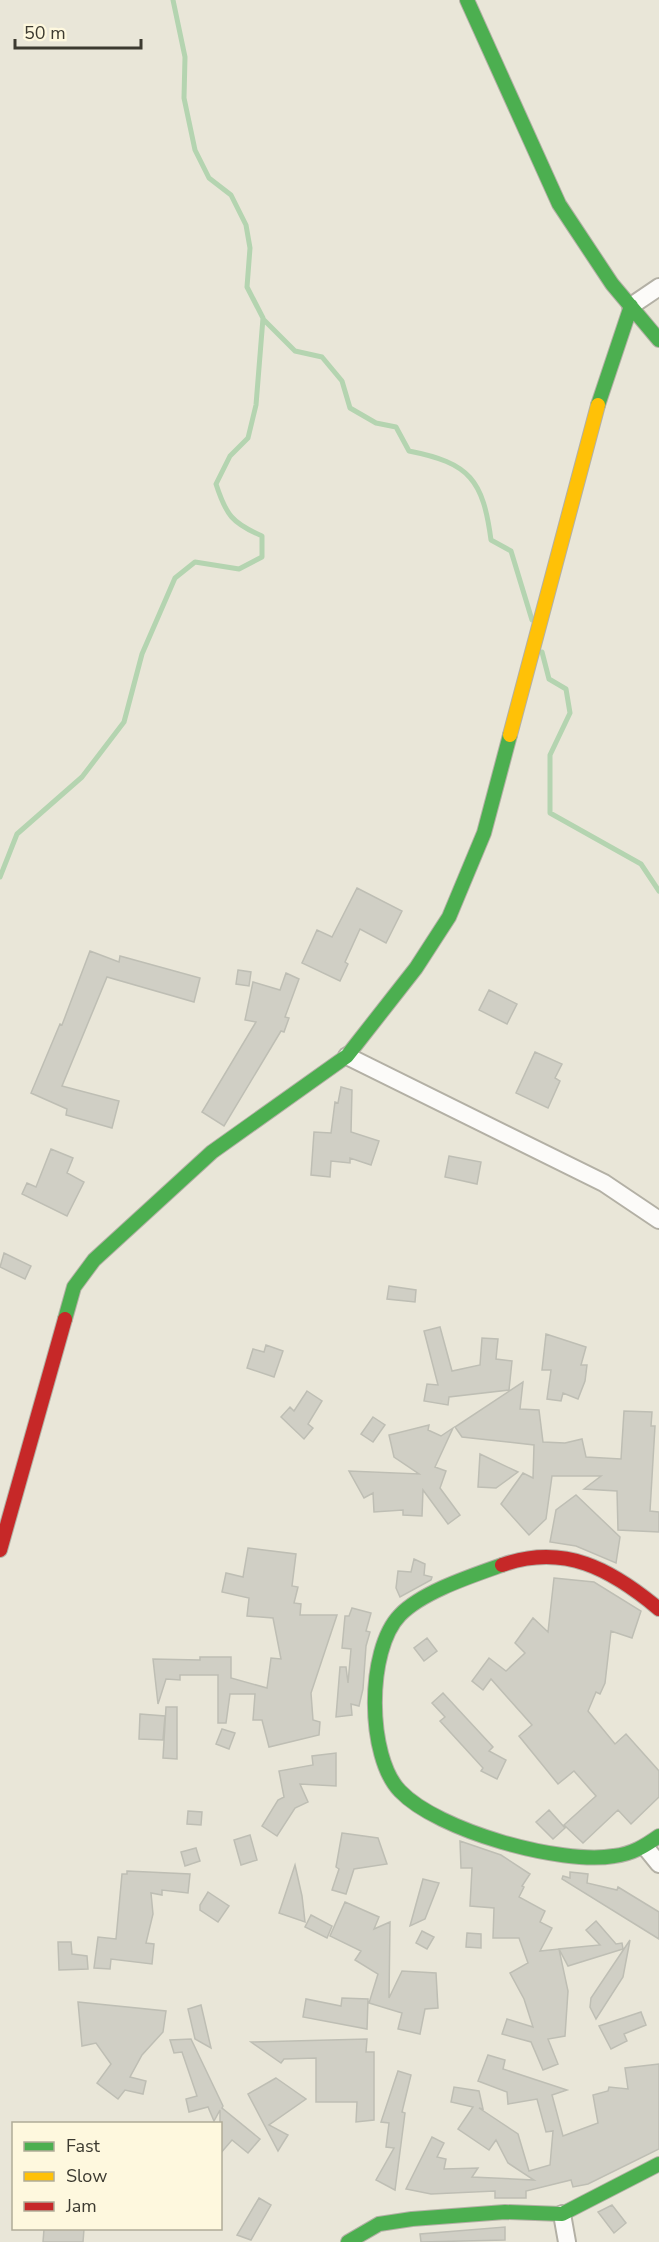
<svg xmlns="http://www.w3.org/2000/svg" width="659" height="2242" font-family="'Nunito Sans',sans-serif">
<rect width="100%" height="100%" fill="#e9e6d8"/>
<g fill="none" stroke-linecap="round" stroke-linejoin="round">
<path stroke="#b4d4b0" stroke-width="5" d="M263,319L295,351L322,357L342,381L350,408L376,423L396,427L409,451C470,463 483,480 491,540L511,551L532,620
M542,652L549,679L566,689L570,713L550,755V813L641,864L659,891
M0,877L17,834L82,777L124,722L142,654L175,578L195,562L239,569L262,557V536C232,523 226,515 216,484L230,456L248,438L256,405L263,318L247,287L250,248L246,225L231,195L209,178L195,150L184,98L185,57L173,0"/>
</g>
<path fill="#d0cfc5" stroke="#bebeb4" stroke-width="1.5" d="M357,888L402,911L386,943L360,929L345,962L348,964L340,981L302,963L317,930L332,937Z
M90,951L119,962L120,956L200,978L194,1002L107,977L62,1086L119,1101L112,1128L66,1115L67,1109L31,1093L60,1024L62,1025Z
M238,970L251,972L249,986L236,984Z
M286,973L299,979L285,1017L289,1018L284,1032L281,1031L224,1126L202,1112L256,1022L245,1020L253,982L280,990Z
M489,990L517,1004L507,1024L479,1010Z
M535,1052L562,1064L555,1078L560,1081L548,1108L516,1093Z
M341,1087L352,1090L351,1132L379,1141L371,1165L350,1158V1163L331,1161L330,1177L311,1175L314,1132L331,1133L335,1102L338,1103Z
M51,1149L73,1158L67,1173L84,1182L67,1216L22,1194L27,1183L36,1187Z
M449,1156L481,1162L477,1184L445,1177Z
M4,1253L31,1266L25,1279L0,1267Z
M389,1286L416,1290L415,1302L387,1299Z
M440,1327L452,1371L480,1365L482,1338L498,1339L496,1359L512,1361L509,1390L449,1397L448,1405L424,1401L427,1384L438,1385L424,1331Z
M546,1334L586,1347L581,1365H587L585,1381L578,1399L563,1393L561,1401L547,1399L551,1370H542Z
M266,1345L283,1351L274,1377L247,1368L253,1349L264,1352Z
M523,1382L520,1409L539,1410L543,1442L565,1443L582,1439L586,1457L621,1459L624,1411L652,1412L651,1426H655L650,1511L659,1512V1532L618,1530L617,1491L584,1489L601,1476H552L546,1519L529,1535L501,1504L523,1473L533,1478L534,1445L462,1437L455,1427Z
M307,1391L322,1401L308,1424L313,1428L304,1439L281,1417L290,1407L294,1411Z
M373,1417L385,1425L373,1442L361,1434Z
M429,1425L428,1430L441,1436L453,1428L435,1467L446,1471L440,1488L460,1515L448,1524L423,1490L422,1516L403,1515V1510L374,1512L373,1493L364,1498L349,1471L419,1474L394,1457L389,1435Z
M480,1454L518,1472L496,1488L478,1487Z
M576,1495L620,1537L616,1563L576,1546L550,1542L556,1510Z
M248,1548L296,1554L292,1586L298,1587L294,1603L301,1604L300,1615H337L311,1693L313,1720L320,1722L319,1735L269,1747L262,1720H253L255,1694H230L226,1723H218V1675H180V1680L166,1679L158,1704L153,1659L200,1660V1657H231V1678L267,1688L271,1658L281,1659L273,1618L247,1616L249,1598L222,1592L226,1573L243,1577Z
M414,1559L425,1564L424,1575L432,1577L431,1580L400,1597L396,1588L398,1571L411,1572Z
M554,1578L594,1582L641,1611L632,1638L611,1631L605,1683L600,1694L596,1692L588,1711L615,1744L626,1734L659,1771V1797L631,1824L618,1810L583,1843L564,1825L596,1796L574,1771L558,1784L519,1736L532,1725L491,1679L483,1690L472,1681L489,1658L506,1671L525,1653L515,1643L533,1618L548,1632Z
M352,1608L371,1613L366,1631L370,1632L366,1646L363,1689L359,1706L351,1704L352,1715L336,1717L340,1667H346L348,1683L351,1649L342,1648L345,1616H349Z
M427,1638L437,1651L424,1661L414,1648Z
M443,1693L493,1747L489,1751L506,1760L497,1779L481,1771L483,1768L440,1721L445,1717L432,1703Z
M166,1707H177V1759L163,1758Z
M140,1714L165,1716L163,1740L139,1739Z
M222,1729L235,1733L229,1749L216,1744Z
M336,1753V1786L300,1784L308,1802L295,1808L277,1836L262,1826L278,1800L284,1797L279,1771L313,1765L312,1756Z
M549,1810L565,1828L553,1839L536,1822Z
M188,1811L202,1812L201,1825L187,1824Z
M342,1833L378,1838L387,1864L354,1869L346,1894L332,1890L339,1869L336,1867Z
M250,1835L257,1860L241,1865L234,1840Z
M460,1841L501,1855L530,1874L522,1886L524,1887L519,1897L545,1911L540,1922L552,1928L540,1951L559,1949L568,1991L565,2036L548,2039L558,2064L543,2070L531,2042L502,2034L507,2019L533,2027L524,1999L510,1973L528,1963L519,1938H493L494,1908L470,1906L472,1868H461Z
M196,1848L200,1861L185,1866L181,1852Z
M295,1865L302,1896L305,1922L279,1913Z
M127,1871L190,1874L188,1893L162,1890V1895L151,1893L153,1914L146,1943L154,1944L152,1964L111,1959L110,1969L94,1968L98,1937L116,1939L122,1874H127Z
M570,1872L588,1874L587,1883L617,1890L618,1887L659,1912V1939L562,1879L563,1876L570,1878Z
M423,1879L439,1883L425,1919L410,1926Z
M208,1892L229,1906L218,1922L200,1910V1905Z
M345,1902L379,1917L374,1929L390,1922L389,1998L402,1971L436,1973L438,2008L425,2009L420,2034L398,2029L402,2013L369,2003L378,1974L355,1960L361,1951L330,1936Z
M311,1915L332,1926L327,1938L305,1927Z
M596,1921L616,1944L622,1943L623,1949L568,1966L559,1949L600,1945L586,1930Z
M422,1931L434,1937L427,1949L416,1943Z
M467,1933L481,1934V1948L466,1947Z
M630,1940L623,1977L596,2019L590,2007L591,1998Z
M58,1942H71L72,1954L87,1956L88,1969L59,1970Z
M342,1998L368,1999L367,2029L303,2017L306,1999L341,2006Z
M78,2002L166,2011L163,2032L142,2055L130,2077L146,2081L143,2094L125,2090L118,2099L97,2083L111,2064L96,2043L82,2046Z
M201,2005L211,2048L195,2039L188,2009Z
M641,2012L646,2025L624,2034L627,2041L611,2049L599,2026Z
M191,2039L223,2106L222,2108L260,2139L248,2153L232,2140L220,2154V2110L214,2121L208,2107L189,2112L186,2099L197,2096L182,2052L174,2053L170,2040Z
M367,2039L366,2052H374V2120L356,2122L357,2102H316V2058L284,2059L281,2063L251,2042Z
M488,2055L505,2060L503,2069L567,2090L552,2095L563,2136L598,2123L593,2095L608,2091L609,2087L628,2089L625,2068L659,2064V2149L588,2184L573,2187L571,2180L526,2191V2198H495V2191L431,2194L406,2189L432,2137L444,2143L437,2157L446,2159L444,2169L478,2168L472,2177L534,2180L508,2163L496,2140L489,2150L458,2129L473,2107L451,2102L454,2087L479,2091L483,2109L479,2108L518,2134L529,2171L550,2165L553,2131L546,2132L537,2099L508,2104L507,2092L478,2081Z
M398,2071L411,2075L402,2112L405,2113L395,2190L376,2180L394,2148L386,2147L389,2123L381,2122Z
M276,2078L306,2099L269,2125L288,2135L278,2151L248,2094Z
M259,2198L271,2205L251,2240L237,2235Z
M612,2205L626,2223L614,2233L598,2212Z
M505,2227V2240L421,2242L420,2234Z
M44,2229H84L83,2242H43Z"/>
<g fill="none" stroke-linecap="round" stroke-linejoin="round">
<defs>
<path id="street" d="M631,306L659,287
M347,1056L604,1183L659,1220
M646,1848L659,1864
M562,2214L567,2242"/>
<path id="fast" d="M467,0L559,204L612,284L659,340
M598,405L631,306
M65,1319L74,1287L94,1260L212,1152L347,1056L416,968L449,917L484,833L510,735
M502,1565C471,1576 422,1592 400,1615C366,1650 367,1757 400,1791C438,1831 561,1865 614,1856C632,1854 645,1846 659,1836
M348,2242L379,2224L412,2219L505,2212L562,2214L659,2164"/>
<path id="slow" d="M510,735L598,405"/>
<path id="jam" d="M0,1550L65,1319
M502,1565C564,1543 611,1569 659,1609"/>
</defs>
<use href="#street" stroke="#b3b0a5" stroke-width="20"/>
<use href="#fast" stroke="#b3b0a5" stroke-width="16"/>
<use href="#slow" stroke="#b3b0a5" stroke-width="16"/>
<use href="#jam" stroke="#b3b0a5" stroke-width="16"/>
<use href="#street" stroke="#fcfbf9" stroke-width="16"/>
<use href="#fast" stroke="#4caf50" stroke-width="14"/>
<use href="#slow" stroke="#ffc107" stroke-width="14"/>
<use href="#jam" stroke="#c62828" stroke-width="14"/>
</g>
<rect x="12" y="2122" width="210" height="108" fill="#fef8de" stroke="#b0ac98" stroke-width="1.5"/>
<rect x="24" y="2142" width="30" height="9" fill="#4caf50" stroke="#b0ac98" stroke-width="1.5"/>
<text x="66" y="2152" font-size="18" fill="#3c3a30">Fast</text>
<rect x="24" y="2172" width="30" height="9" fill="#ffc107" stroke="#b0ac98" stroke-width="1.5"/>
<text x="66" y="2182" font-size="18" fill="#3c3a30">Slow</text>
<rect x="24" y="2202" width="30" height="9" fill="#c62828" stroke="#b0ac98" stroke-width="1.5"/>
<text x="66" y="2212" font-size="18" fill="#3c3a30">Jam</text>
<path d="M15 39v9h126v-9" fill="none" stroke="#3c3a30" stroke-width="3"/>
<text x="24" y="39" font-size="18" fill="#3c3a30" stroke="#fef8de" stroke-width="4.5" paint-order="stroke">50 m</text>
</svg>
